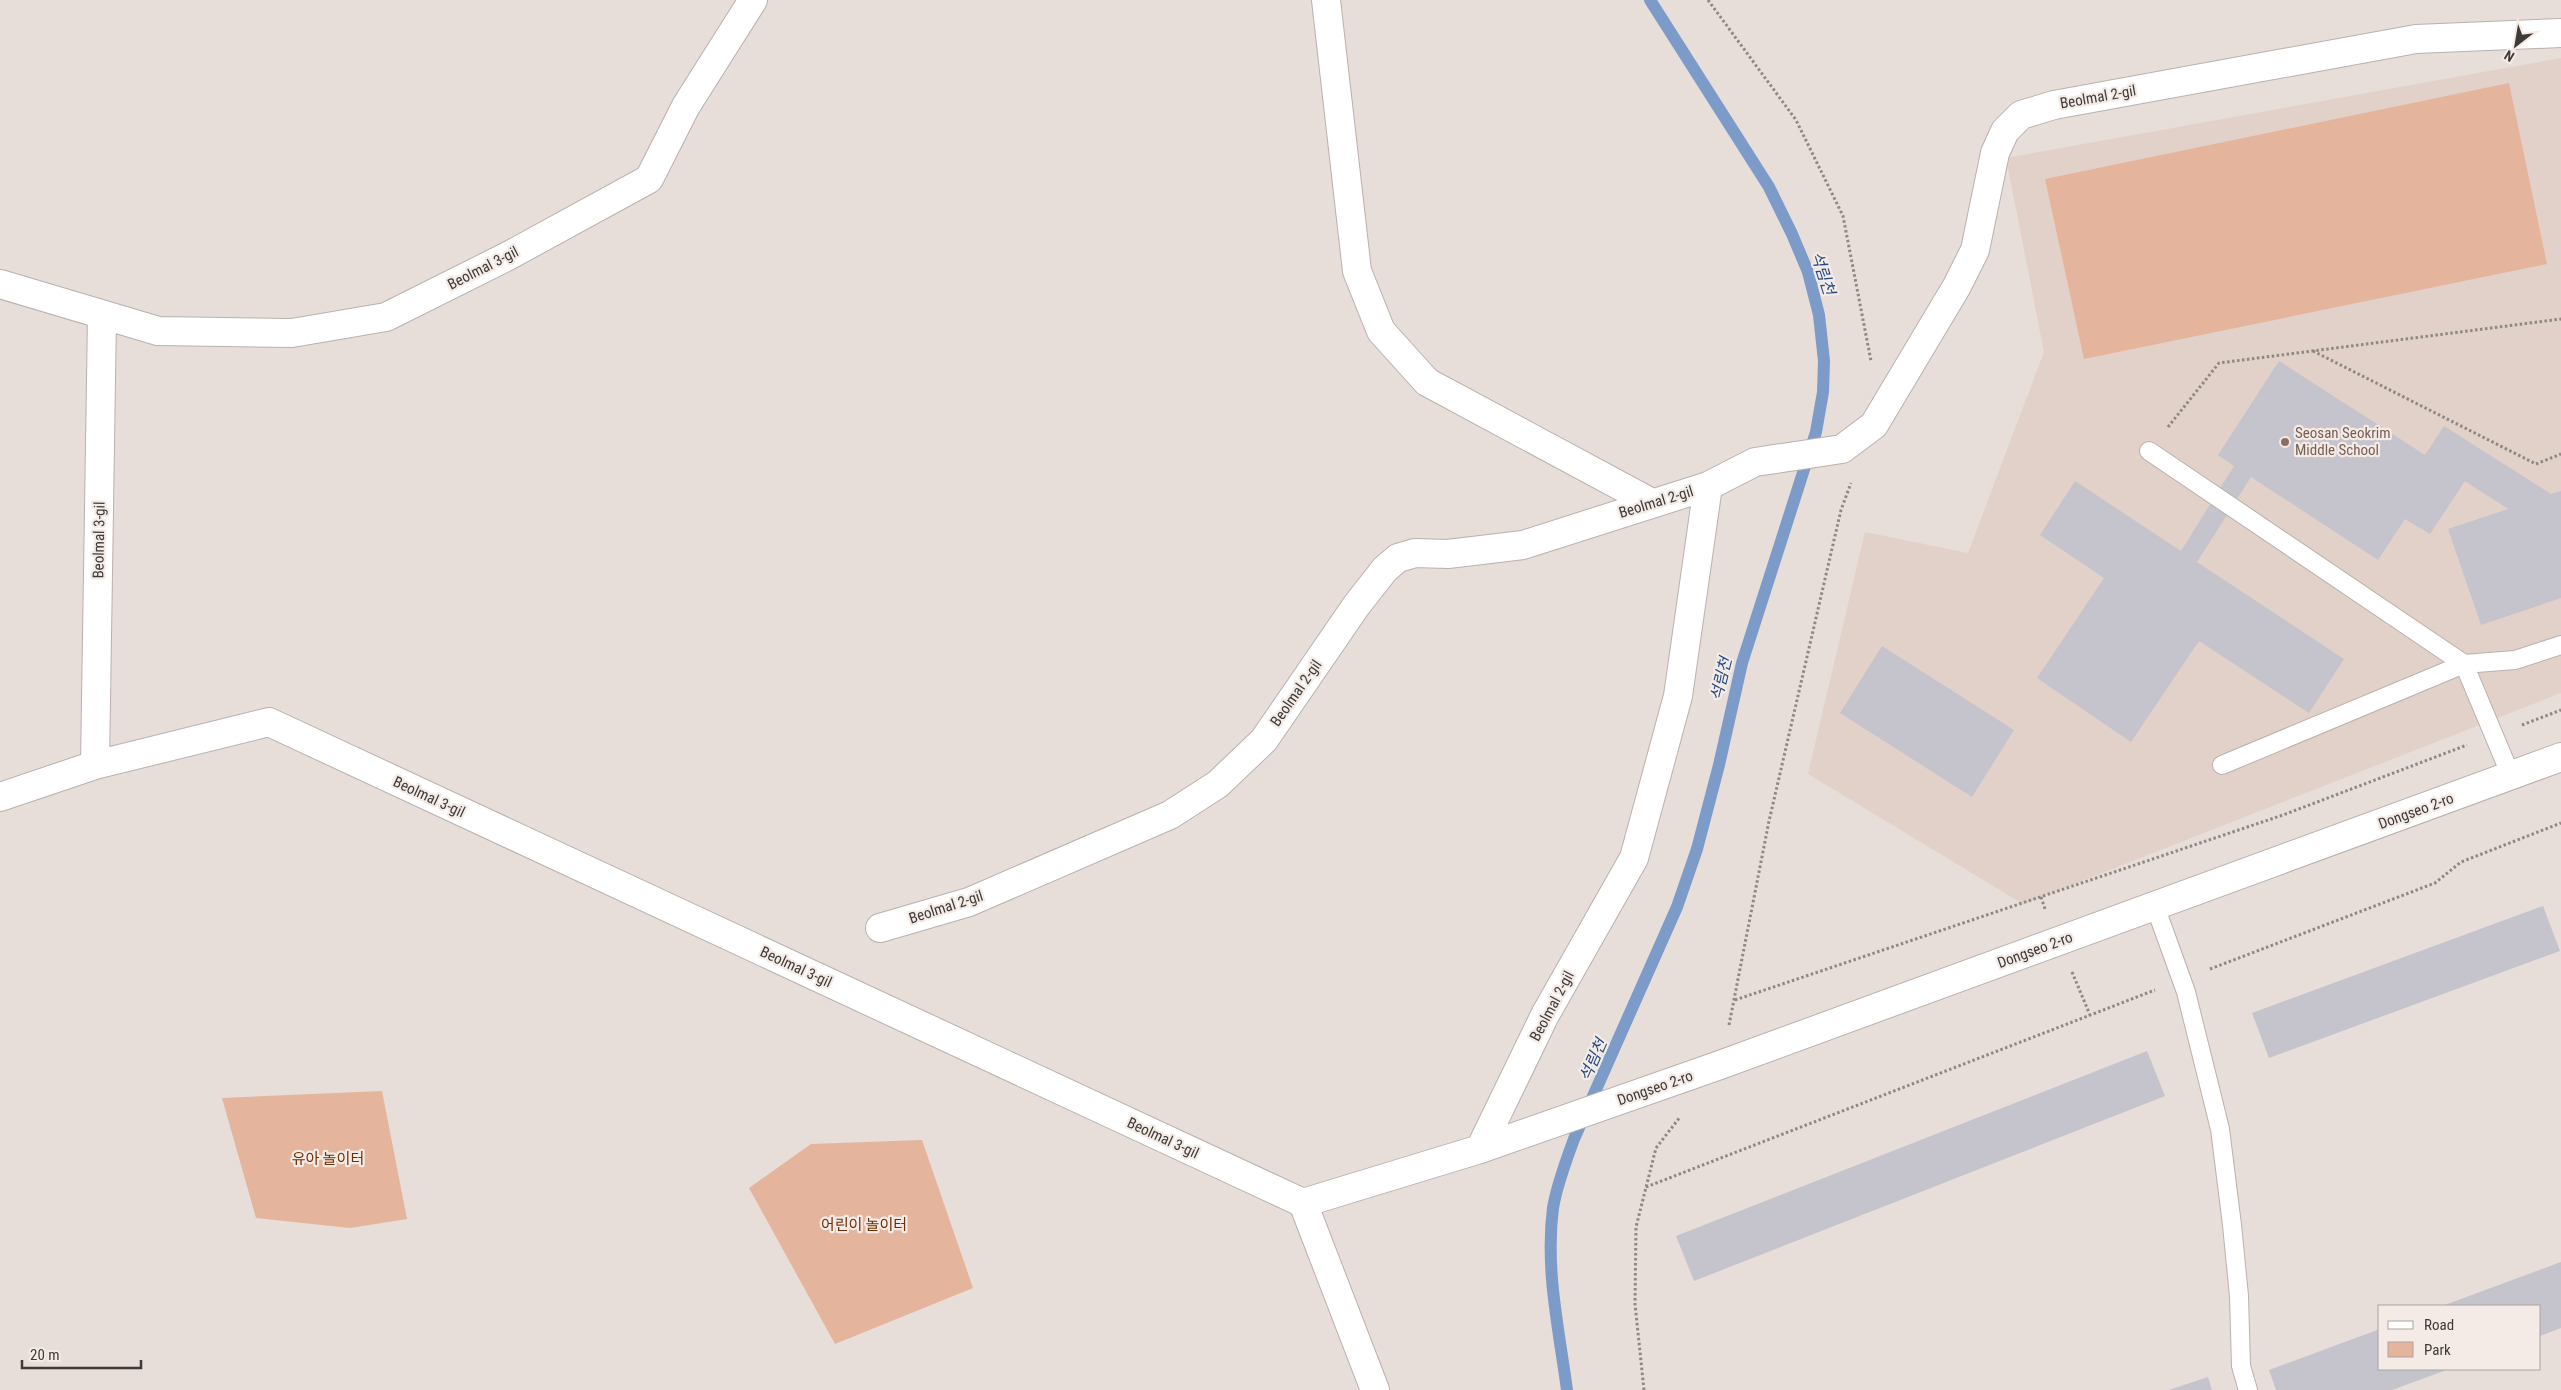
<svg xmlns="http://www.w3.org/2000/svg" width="2561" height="1390" font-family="'Roboto Condensed','Noto Sans KR',sans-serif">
<rect width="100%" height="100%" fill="#e7ddd9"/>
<path fill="#e2d1c9" d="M2561,58V693L2023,904L1808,774L1865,532L1968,553L2044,352L2006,158Z"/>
<path fill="#e5b49d" d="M2509,83L2547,264L2084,359L2045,179Z
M382,1091L407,1219L350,1228L256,1218L222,1098Z
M922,1140L973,1288L835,1344L749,1188L811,1144Z"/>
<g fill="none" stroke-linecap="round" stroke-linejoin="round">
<path stroke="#7d9bc9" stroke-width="12" d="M1567,1390C1559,1330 1545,1269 1553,1208C1557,1184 1566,1161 1574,1139L1677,907L1697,849L1719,765L1742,663L1816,432L1823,392L1824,361L1819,315L1808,272L1792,234L1769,187L1650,0"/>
</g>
<path fill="#c5c3cb" d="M2279,361L2425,455L2444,426L2551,494L2561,491V598L2481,625L2448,529L2508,509L2465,481L2430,534L2405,519L2378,560L2251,477L2197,562L2344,659L2309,713L2199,641L2131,742L2037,678L2104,578L2040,535L2075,481L2181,551L2234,466L2218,455Z
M1882,646L2014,730L1972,797L1840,713Z
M2543,906L2560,951L2269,1058L2252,1013Z
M2147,1051L2165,1096L1694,1281L1676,1236Z
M2561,1262V1328L2540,1336V1306H2442Z
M2380,1329V1369H2449L2392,1390H2276L2269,1370Z
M2208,1377L2212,1390H2169Z"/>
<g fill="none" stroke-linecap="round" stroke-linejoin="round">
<defs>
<path id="lane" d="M2149,451L2464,664L2511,776
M2222,765L2464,664L2515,660L2561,645
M2155,906L2186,992L2220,1129L2232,1225L2239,1296L2241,1366L2248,1390"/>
<path id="street" d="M1326,0L1357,271L1381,331L1427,382L1652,503
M0,284L158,331L292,333L386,317L508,256L649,179L686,106L753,0
M95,765L102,316
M0,797L95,765L269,722L1303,1203L1375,1390
M880,928L969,902L1170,815L1218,784L1264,740L1356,606L1385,569L1398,558L1415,553L1448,554L1523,545L1708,486L1755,462L1842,449L1874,425L1957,286L1975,250L1995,153L2005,131L2021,115L2054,105L2416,39L2561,33
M1480,1149L1545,1015L1634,858L1678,696L1708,486
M1303,1203L1480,1149L1720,1065L2561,757"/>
</defs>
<use href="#lane" stroke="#bab1ad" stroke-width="20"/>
<use href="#street" stroke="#bab1ad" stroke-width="30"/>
<path stroke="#8e8885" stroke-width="3" stroke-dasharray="2.5 2.5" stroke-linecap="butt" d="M1708,0L1796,120L1843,216L1871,361
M2313,351L2536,464L2561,454
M2168,427L2219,363L2561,319
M2522,725L2561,710
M2041,897L2045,909
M2210,969L2435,883L2461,862L2561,823
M2072,972L2090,1015
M1735,1000L2283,815L2467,745
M1729,1025L1769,821L1841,510L1851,483
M1646,1187L2155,990
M1644,1390L1635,1304L1636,1227L1656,1148L1680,1117"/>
<use href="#lane" stroke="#fff" stroke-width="18"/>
<use href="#street" stroke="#fff" stroke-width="28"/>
</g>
<circle fill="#8d6e63" stroke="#f4ebe6" stroke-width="2" cx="2285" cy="442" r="5"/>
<g text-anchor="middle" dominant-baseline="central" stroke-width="4.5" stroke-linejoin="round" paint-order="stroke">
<g font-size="15" fill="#3d3a38" stroke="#f4ebe6">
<text transform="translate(2098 97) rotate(-10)">Beolmal 2-gil</text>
<text transform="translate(483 268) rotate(-27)">Beolmal 3-gil</text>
<text transform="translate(1656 502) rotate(-17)">Beolmal 2-gil</text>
<text transform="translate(99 540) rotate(-89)">Beolmal 3-gil</text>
<text transform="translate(1296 693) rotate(-55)">Beolmal 2-gil</text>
<text transform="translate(429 797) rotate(25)">Beolmal 3-gil</text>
<text transform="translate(2416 811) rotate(-20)">Dongseo 2-ro</text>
<text transform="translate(946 907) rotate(-18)">Beolmal 2-gil</text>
<text transform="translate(2035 950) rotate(-20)">Dongseo 2-ro</text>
<text transform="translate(796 967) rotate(25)">Beolmal 3-gil</text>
<text transform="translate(1552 1006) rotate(-62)">Beolmal 2-gil</text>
<text transform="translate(1655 1088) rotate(-19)">Dongseo 2-ro</text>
<text transform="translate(1163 1138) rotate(25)">Beolmal 3-gil</text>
</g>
<g font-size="15" fill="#785e54" stroke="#f4ebe6" text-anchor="start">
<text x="2295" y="433">Seosan Seokrim<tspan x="2295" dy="17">Middle School</tspan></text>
</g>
<g font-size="15" fill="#6f2e00" stroke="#f4ebe6">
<text x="328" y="1159">유아 놀이터</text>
<text x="864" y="1225">어린이 놀이터</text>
</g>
<g font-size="16" font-style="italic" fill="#244a84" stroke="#f4ebe6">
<text transform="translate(1823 273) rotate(72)">석림천</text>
<text transform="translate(1721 679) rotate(-76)">석림천</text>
<text transform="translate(1593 1060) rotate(-66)">석림천</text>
</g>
</g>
<rect x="2378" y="1305" width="162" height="65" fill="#f4ebe6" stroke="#aba4a0"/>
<rect x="2388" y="1321" width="25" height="8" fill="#ffffff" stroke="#aba4a0"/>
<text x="2424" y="1330" font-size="15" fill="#3d3a38">Road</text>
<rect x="2388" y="1342" width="25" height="15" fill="#e5b49d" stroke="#aba4a0"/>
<text x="2424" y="1355" font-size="15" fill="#3d3a38">Park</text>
<g transform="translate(2516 45) rotate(211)" stroke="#f4ebe6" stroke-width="4" paint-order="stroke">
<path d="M0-4L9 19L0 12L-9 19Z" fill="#3d3a38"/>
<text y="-8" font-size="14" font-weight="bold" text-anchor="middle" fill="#3d3a38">N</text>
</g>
<path d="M22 1360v8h119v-8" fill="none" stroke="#3d3a38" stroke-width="2.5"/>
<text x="30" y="1360" font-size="15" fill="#3d3a38" stroke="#f4ebe6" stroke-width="4" paint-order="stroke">20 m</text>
</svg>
